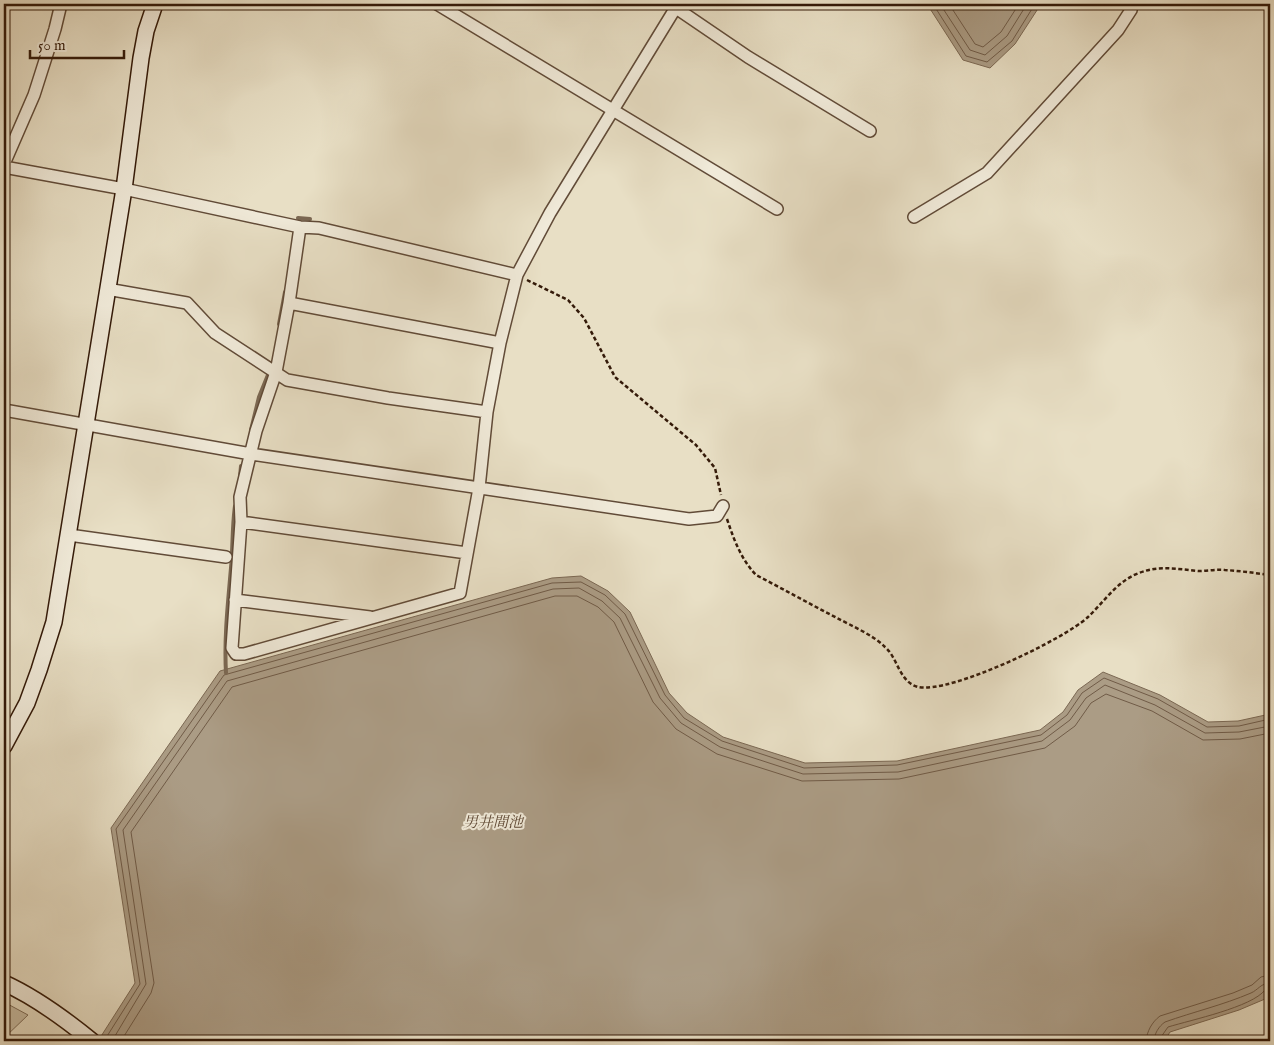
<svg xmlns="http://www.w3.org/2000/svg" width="1274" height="1045" font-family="'IM FELL English','Noto Serif JP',serif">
<rect width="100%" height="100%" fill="#e8dfc5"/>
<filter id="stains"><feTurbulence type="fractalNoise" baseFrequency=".004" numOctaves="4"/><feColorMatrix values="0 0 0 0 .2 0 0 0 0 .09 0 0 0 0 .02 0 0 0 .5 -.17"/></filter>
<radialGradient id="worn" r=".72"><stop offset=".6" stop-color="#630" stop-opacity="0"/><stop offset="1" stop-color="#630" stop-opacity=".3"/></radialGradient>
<path fill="#c9bea5" stroke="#7e6c57" d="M4,1002L28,1015L4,1038Z"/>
<path fill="#ab9c85" stroke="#7b6853" d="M927,4H1041L1015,44L990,68L963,60Z
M581,576L608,591L630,612L669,693L687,713L723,737L805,763L897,761L1040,730L1063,712L1078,690L1103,672L1160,695L1208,722L1238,721L1270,714V990L1265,999L1239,1010L1170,1032L1165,1040L1156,1041H98L135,983L111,828L220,671L552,578Z"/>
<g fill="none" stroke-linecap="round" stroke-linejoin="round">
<path stroke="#705b47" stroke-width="1" d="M933,4L966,56L987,62L1012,41L1035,4
M940,4L970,50L985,55L1007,36L1027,4
M949,4L975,44L983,47L1001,32L1019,4
M104,1041L140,984L116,829L224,675L552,583L581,582L605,595L625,614L665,695L684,718L722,741L804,768L897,765L1041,735L1067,715L1082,693L1104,678L1158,699L1207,727L1239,726L1270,719
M112,1041L146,984L123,830L227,681L553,589L579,588L602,601L620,618L660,698L681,723L720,747L803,774L898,772L1042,741L1070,720L1086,698L1105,685L1155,705L1205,733L1239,732L1270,726
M121,1041L151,993L154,983L131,832L232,687L555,596H577L598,607L614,622L653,702L676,729L717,754L802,781L899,779L1045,748L1075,726L1091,703L1106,694L1152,711L1203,740L1240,739L1270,733
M1146,1041C1147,1031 1152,1022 1160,1016L1233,993L1252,985L1261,977L1270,975
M1154,1041C1154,1034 1159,1026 1165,1022C1193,1012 1223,1005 1251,993C1258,990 1261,983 1270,983
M1160,1041L1161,1037L1168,1027C1191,1020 1252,1007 1265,990L1270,989"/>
<path stroke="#7b6853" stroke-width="4" d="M298,218L310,219
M279,324L285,292
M251,430L259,397L270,370
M240,477L241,466
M226,673C224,638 228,603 231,568C233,547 232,527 235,506"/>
<defs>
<path id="street" d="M437,4L777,209
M676,8L748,57L870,131
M4,164L34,95L55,29L61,4
M4,167L124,189L300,227L319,228L517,275
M914,217L987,173L1118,30L1131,10L1132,4
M300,227L289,303L276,372L256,431L240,497L241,522L232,648L236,654H244L460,593L479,488L487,412L500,343L517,275L550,213L678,4
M107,289L187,303L215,333L287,380L388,398L487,412
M289,303L500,343
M4,410L251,454L689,519L717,516L723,506
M241,522L467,553
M69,535L226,557
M235,600L370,617"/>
<path id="secondary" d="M4,746L27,703L39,670L54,622L124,189L141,58L146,31L155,4
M4,983C35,997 65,1019 92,1041"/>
</defs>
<use href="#street" stroke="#614b38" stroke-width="14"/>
<use href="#secondary" stroke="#341a09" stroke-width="18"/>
<path stroke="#341a09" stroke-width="2.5" stroke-dasharray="4 2.5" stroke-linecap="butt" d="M527,280L568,300L584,318L615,377L696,445L715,468L721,495
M727,519C734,540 741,559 756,575C783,589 810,604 837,618C852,626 873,635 885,647C898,658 899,682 918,687C950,694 1063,640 1088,617C1104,602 1117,581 1139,573C1159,565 1177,569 1198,571C1207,571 1216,569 1225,570C1240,571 1255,573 1270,575"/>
<use href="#street" stroke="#f0ead9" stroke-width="11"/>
<use href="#secondary" stroke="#f0ead9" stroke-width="15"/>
</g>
<g text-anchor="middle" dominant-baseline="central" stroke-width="4" stroke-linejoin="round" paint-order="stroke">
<g font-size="15" font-style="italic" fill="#5e4834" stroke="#f0ead9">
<text x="493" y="822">男井間池</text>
</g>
</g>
<rect width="1274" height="1045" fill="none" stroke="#e8dfc5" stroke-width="20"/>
<rect x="5" y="5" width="1264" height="1035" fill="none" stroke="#341a09" stroke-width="2.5"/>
<rect x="10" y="10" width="1254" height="1025" fill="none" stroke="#341a09"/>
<path d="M30 50v8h94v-8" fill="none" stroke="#341a09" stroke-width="2.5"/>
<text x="38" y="50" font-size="15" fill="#341a09" stroke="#f0ead9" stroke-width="4" paint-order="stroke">50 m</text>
<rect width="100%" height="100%" filter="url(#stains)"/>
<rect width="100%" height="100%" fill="url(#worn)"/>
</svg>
